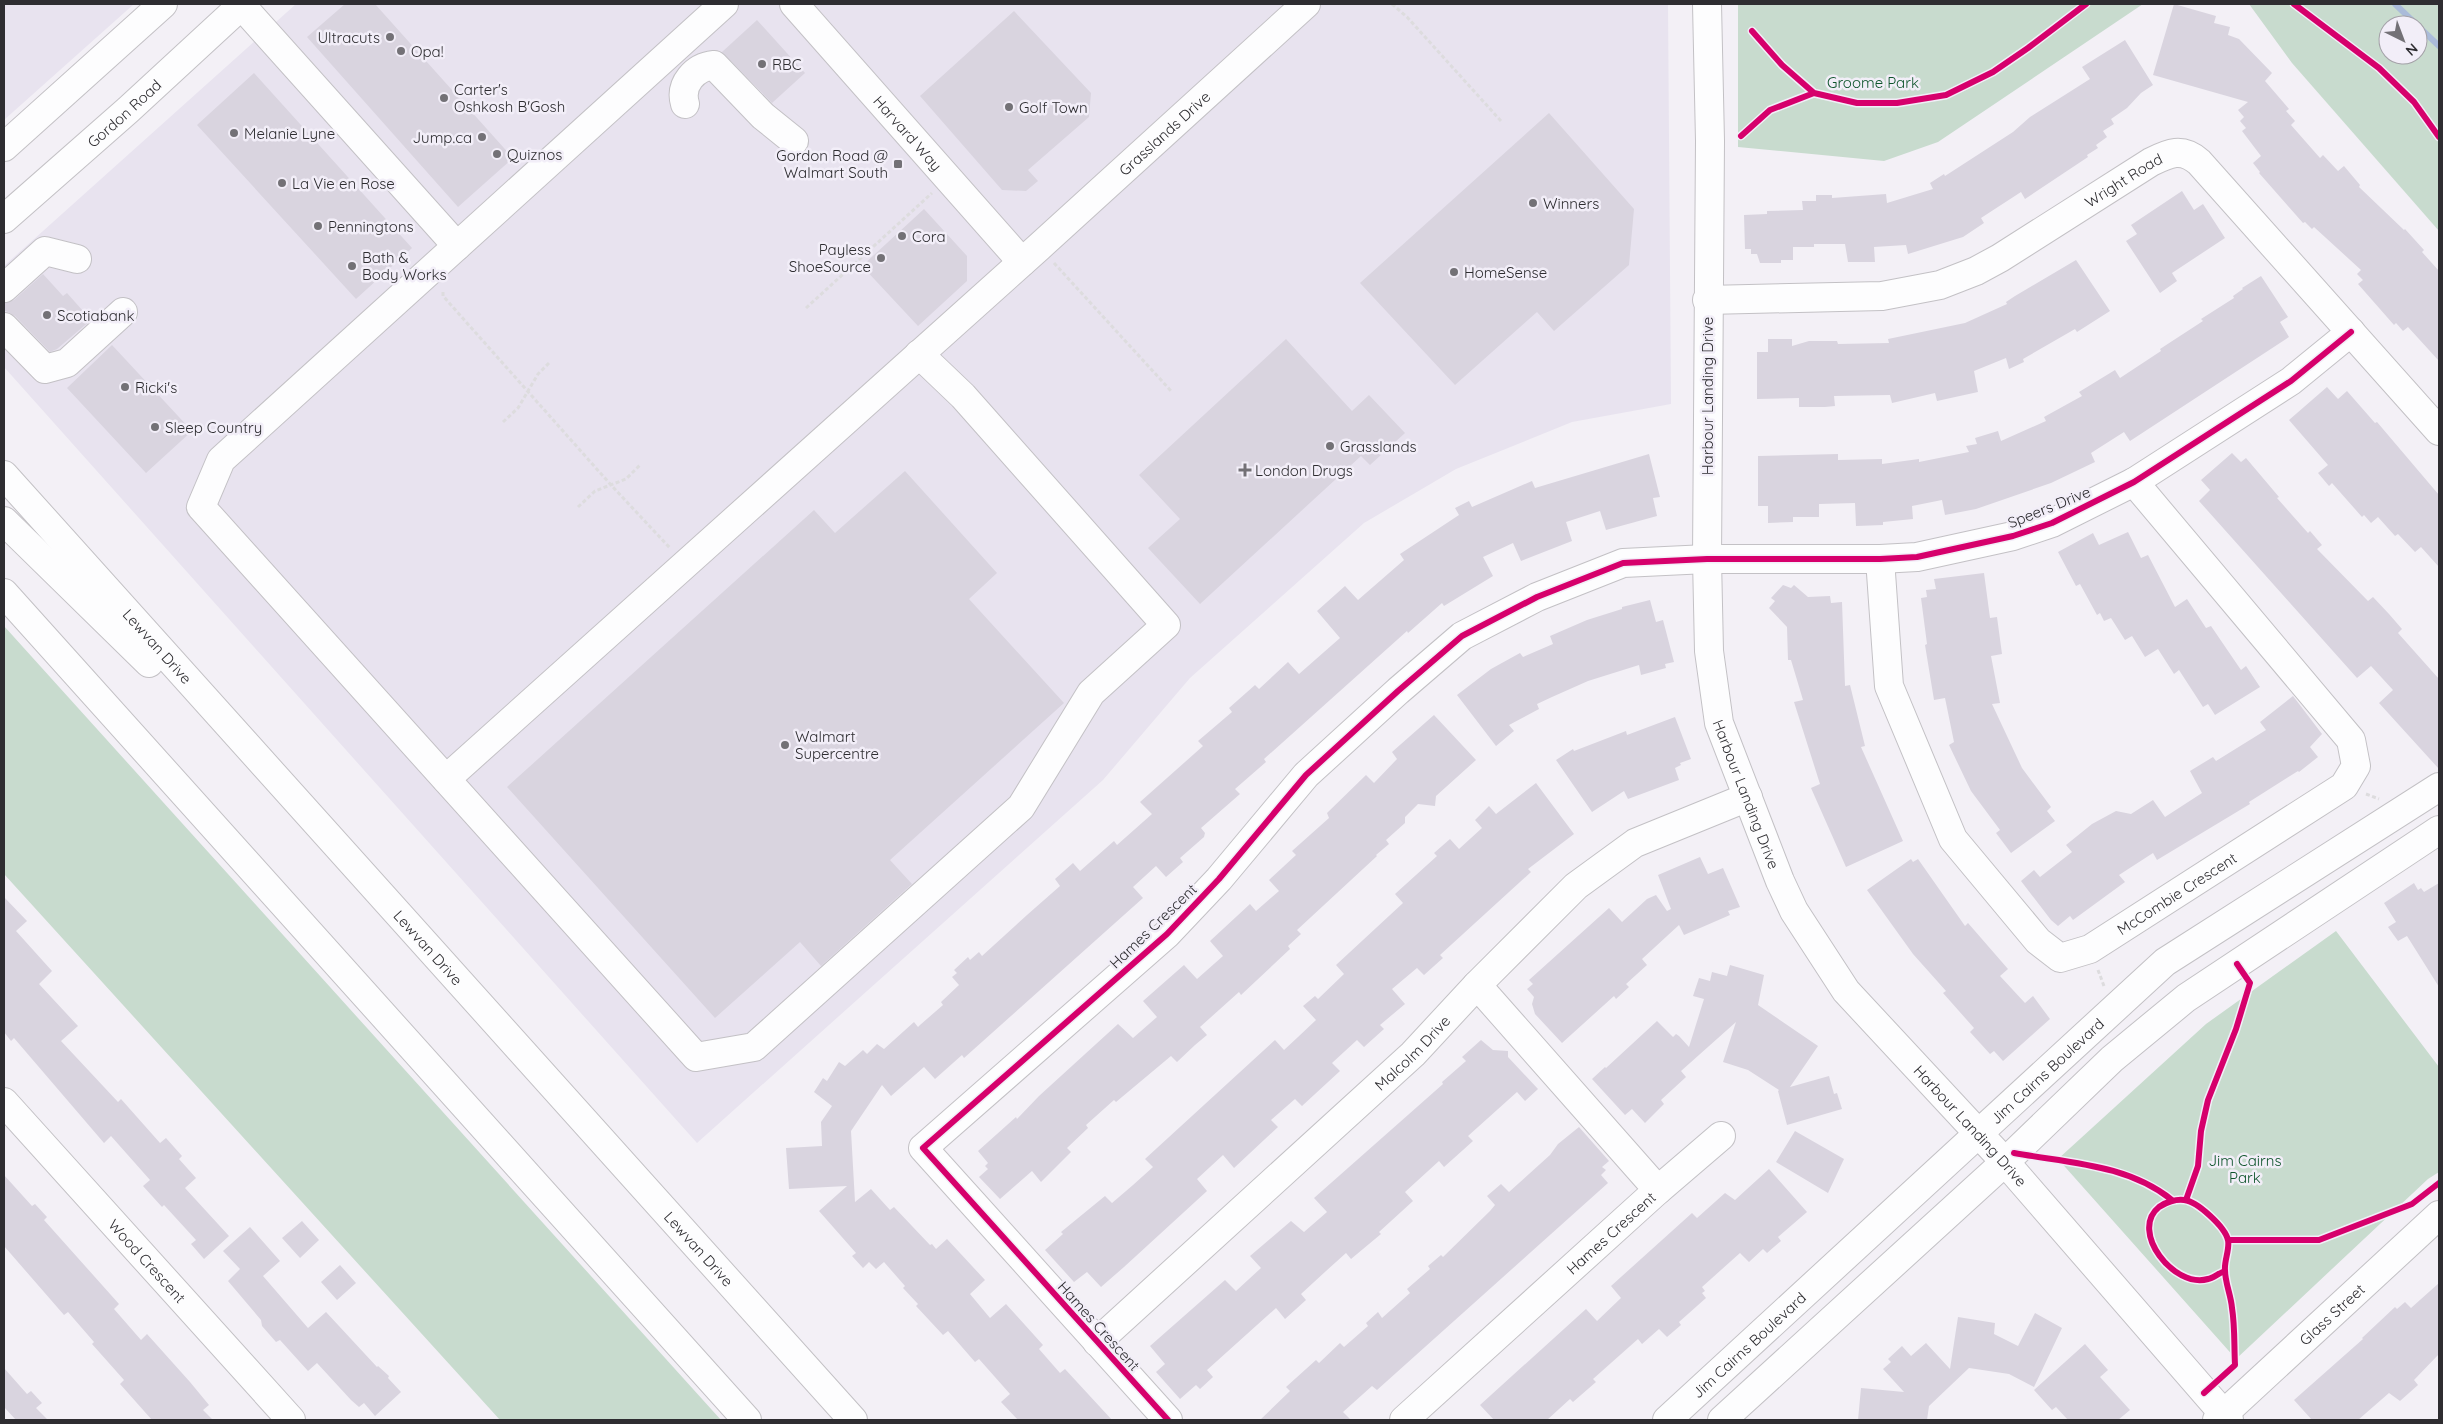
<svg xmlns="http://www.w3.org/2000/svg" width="2443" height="1424" font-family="Quicksand,sans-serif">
<rect width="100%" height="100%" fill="#f3f0f6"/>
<path fill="#e8e3ef" d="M4,4H134L4,120Z
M296,4H1668L1671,404L1572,422L1456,469L1364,523L1190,678L1103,780L697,1143L4,367V266Z"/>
<path fill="#c8dbce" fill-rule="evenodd" d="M1738,4H2143L1938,142L1884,161L1738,147Z
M2249,4H2439V231L2292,63ZM2388,25H2418V55H2388Z
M4,626L721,1420H500L4,874Z
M2336,931L2439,1067V1172L2428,1179L2236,1359L2058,1159L2206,1024Z"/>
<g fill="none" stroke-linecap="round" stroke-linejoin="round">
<path stroke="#aabbd9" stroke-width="6" d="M2395,4L2417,25
M2418,26L2439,46"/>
</g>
<path fill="#d9d4df" d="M345,4H375L513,158L458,207L307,37Z
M2174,4L2216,16L2214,23L2230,27L2228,35L2239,39L2272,73L2265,81L2289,109L2286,111L2295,121L2291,125L2320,158L2323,155L2338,171L2344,166L2360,185L2359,187L2404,230L2405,229L2424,250L2422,252L2439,271V361L2408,327L2403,331L2396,323L2394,325L2358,284L2363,280L2357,274L2361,270L2314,227L2312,229L2305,222L2303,223L2259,173L2260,172L2253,163L2261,156L2242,131L2246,128L2240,121L2244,117L2238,110L2248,102L2153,75Z
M1014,11L1091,93L1089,117L1028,170L1038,181L1026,191L1002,190L920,96Z
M757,20L805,73L772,103L722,52Z
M2125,40L2153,85L2141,93L2127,108L2111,119L2114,124L2103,131L2107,137L2096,145L2098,148L2087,155L2088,157L2025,199L2021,192L1981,218L1984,223L1963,237L1908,254L1906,245L1874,247L1875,262H1848L1845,244H1814V247H1793V260H1781V263H1760L1757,254H1751V249H1745L1744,215L1767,214V211L1803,210L1802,201H1816V195H1832V198L1886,194L1887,203L1933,189L1930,183L1944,174L1945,176L2013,132L2030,117L2090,79L2082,67Z
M254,73L412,248L356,299L197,125Z
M1549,113L1634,209L1629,265L1554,331L1537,312L1455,385L1360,283Z
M2182,191L2194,210L2203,204L2225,238L2172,273L2177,281L2160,293L2126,241L2137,234L2131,225Z
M924,209L967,256V281L918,326L862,266Z
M2076,260L2110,311L2077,332L2075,329L2023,359L2024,362L2009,369L2006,358L1974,371L1978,392L1937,401L1935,393L1892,403L1890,395L1834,396L1835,406L1825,407H1799V398L1757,399V352H1768V339H1792V346L1809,341H1837L1838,344L1889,343L1888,339L1965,323L2007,304L2006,302L2015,296Z
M43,274L63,296L67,293L91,320L57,349L50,352L15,316L4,310V303L14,300Z
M2261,276L2288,317L2280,322L2289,337L2130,441L2124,432L2091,453L2095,462L2051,483L1976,509L1945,515L1942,500L1912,506L1913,519L1883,522V525L1856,526L1855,503L1819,504V517H1793V522L1768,523V506H1758V456L1838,454V460L1882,459V464L1919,459V462L1969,452L1966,446L1977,444L1975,438L1998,431L2001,441L2046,421L2044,417L2082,396L2079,392L2115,370L2120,378L2161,351L2160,349L2203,321L2201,319L2234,298L2233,296L2243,289L2242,288Z
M1286,339L1352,411L1369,395L1405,433L1370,465L1361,456L1200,604L1148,548L1180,519L1139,475Z
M112,345L192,431L146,473L67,388Z
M2327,387L2338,399L2347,391L2375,423L2377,422L2439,495V567L2421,547L2415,552L2398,534L2395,536L2378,517L2371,523L2364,515L2362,517L2332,483L2329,486L2318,473L2328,465L2289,420Z
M2232,453L2241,462L2246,458L2279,497L2277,498L2308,533L2310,531L2322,545L2317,549L2368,601L2373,597L2389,614L2402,629L2398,633L2439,679V769L2379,703L2393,690L2371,666L2357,678L2199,501L2210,490L2201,480Z
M1649,454L1660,497L1653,498L1657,516L1606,530L1600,511L1566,522L1572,541L1521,561L1513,543L1483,557L1493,576L1444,606L1442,603L1408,633L1407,631L1264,759L1266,762L1235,789L1240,794L1201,828L1205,833L1204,837L1180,858L1183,862L1166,877L1156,866L1133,887L1143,898L964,1058L962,1055L935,1079L924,1067L891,1096L882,1085L851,1131L855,1202L871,1189L890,1210L894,1207L930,1245L932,1244L936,1249L947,1239L985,1280L970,1294L990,1318L1006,1304L1043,1345L1039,1349L1060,1373L1065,1369L1112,1420H1018L1001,1402L1010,1394L979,1359L975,1362L948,1331L943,1335L916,1306L918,1304L903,1288L905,1286L884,1262L876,1269L869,1262L863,1268L852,1256L856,1253L819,1211L847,1186L789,1189L786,1148L822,1146L821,1122L832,1106L814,1092L823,1078L827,1081L839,1062L845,1066L863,1050L867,1054L877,1044L884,1049L914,1022L918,1027L920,1025L943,1005L941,1002L959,985L952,977L957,973L954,970L968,957L970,960L979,952L982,956L1027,915L1060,886L1055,879L1073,863L1080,871L1114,841L1117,845L1152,814L1140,802L1203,746L1198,741L1232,712L1229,708L1255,685L1259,689L1288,662L1299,674L1340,638L1317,611L1345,586L1358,600L1404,560L1400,554L1459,515L1455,508L1469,501L1472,507L1532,481L1535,488Z
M905,471L997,573L969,599L1064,703L890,860L912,884L821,966L800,942L715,1018L507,787L814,510L835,533Z
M2128,532L2141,558L2148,555L2175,607L2187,599L2206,628L2211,626L2241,670L2246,666L2260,687L2215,715L2208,704L2203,707L2179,670L2174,674L2158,649L2145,657L2132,636L2125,640L2111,618L2104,621L2100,613L2097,615L2080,584L2076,586L2058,552L2093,533L2099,545Z
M1984,573L1990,618L1997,617L2002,654L1991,656L2000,703L1992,704L2022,768L2051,807L2047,811L2055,821L2011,853L1996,833L2000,830L1971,791L1949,745L1954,742L1945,698L1934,700L1925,645L1927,644L1921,598L1927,597L1926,590L1936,589L1934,579Z
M1783,585L1791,588L1794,585L1808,597L1830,596L1831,603L1842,602L1845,686L1850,685L1865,746L1861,747L1903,841L1846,867L1811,788L1820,784L1794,702L1803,700L1791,660H1788L1787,627L1769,608L1775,601L1771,598Z
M1650,600L1656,622L1663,620L1674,662L1665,664L1666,668L1641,675L1639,665L1588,681L1552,697L1537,704L1539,709L1509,725L1514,731L1496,746L1457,695L1491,669L1520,653L1523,657L1553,644L1550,636L1587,620L1622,609V607Z
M2293,696L2322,734L2310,747L2318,757L2299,772L2298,771L2249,802L2250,804L2157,860L2153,853L2119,875L2125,882L2073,920L2070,916L2058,926L2051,920L2021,881L2034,870L2040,877L2072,852L2066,845L2092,824L2116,811L2131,814L2153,800L2165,817L2202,793L2190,771L2213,757L2216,761L2266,730L2260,722Z
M1434,715L1476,760L1436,796L1435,806L1418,804L1405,817V823L1386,840L1389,844L1376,855L1377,856L1297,930L1301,934L1288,946L1290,949L1241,995L1239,992L1200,1027L1207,1035L1195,1045L1177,1062L1171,1056L1116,1102L1114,1100L1086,1125L1088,1128L1067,1148L1071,1152L1041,1182L1032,1171L1000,1199L979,1177L988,1169L985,1166L988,1163L978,1151L1016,1117L1017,1119L1039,1096L1118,1024L1133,1038L1157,1017L1143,1001L1184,965L1197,979L1223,956L1210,941L1250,904L1256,911L1279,891L1269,880L1296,855L1292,851L1329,818L1327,813L1366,775L1374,783L1397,759L1392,752Z
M1675,717L1691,759L1680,763L1681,765L1675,768L1679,780L1628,799L1624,791L1592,812L1556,760L1573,749L1574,751L1626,731L1627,735Z
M1536,783L1574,834L1528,869L1531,872L1440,955L1443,958L1424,975L1417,968L1392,989L1405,1004L1380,1025L1384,1029L1364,1047L1357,1040L1332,1063L1340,1071L1302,1106L1295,1099L1271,1120L1278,1127L1234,1168L1223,1155L1197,1179L1207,1191L1124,1267L1101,1287L1087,1272L1074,1282L1045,1250L1063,1234L1061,1232L1105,1196L1112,1203L1133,1185L1153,1167L1145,1159L1275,1040L1284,1050L1298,1037L1316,1020L1303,1006L1315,996L1318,999L1344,974L1336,965L1403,903L1395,894L1437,856L1434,853L1450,839L1459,849L1482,828L1475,820L1489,806L1496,814Z
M1700,857L1708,874L1723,868L1740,907L1728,911L1730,915L1684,935L1679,925L1642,959L1647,965L1626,984L1629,987L1616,999L1614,996L1562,1043L1535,1014L1532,1004L1534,997L1527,989L1533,984L1529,980L1609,908L1622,922L1647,899L1656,895L1667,911L1671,909L1658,875Z
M1911,859L1913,862L1918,859L1965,926L1968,923L2008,969L2000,976L2025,1003L2033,996L2050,1019L2003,1061L1994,1051L1990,1054L1970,1032L1974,1028L1943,993L1946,991L1913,954L1867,890Z
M2414,883L2418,890L2421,888L2424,892L2439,883V987L2407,936L2398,941L2388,927L2396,922L2384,903Z
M4,897L27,921L16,931L52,971L39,984L78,1026L61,1041L118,1102L121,1099L160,1143L166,1138L182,1156L179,1159L196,1178L185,1188L229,1236L204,1259L191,1244L196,1240L164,1205L162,1207L143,1186L150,1180L111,1136L104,1143L14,1038L11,1041L4,1032Z
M1730,965L1764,975L1758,1005L1818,1046L1790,1087L1829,1076L1834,1094L1837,1093L1842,1109L1787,1125L1778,1091L1779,1090L1748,1070L1723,1062L1736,1022L1681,1071L1686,1077L1661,1100L1664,1104L1645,1123L1632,1109L1625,1115L1592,1079L1605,1067L1606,1068L1657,1021L1673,1037L1676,1034L1679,1036L1689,1047L1704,999L1693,996L1699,978L1710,981L1712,972L1727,976Z
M1481,1040L1493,1050L1508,1051V1057L1538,1089L1525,1101L1517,1092L1468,1136L1473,1141L1463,1150L1444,1167L1439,1161L1405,1192L1413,1201L1379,1232L1381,1234L1351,1259L1346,1253L1326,1271L1301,1294L1306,1300L1285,1319L1276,1308L1207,1370L1213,1377L1200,1389L1196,1385L1180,1399L1156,1372L1165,1364L1150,1346L1225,1280L1236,1291L1261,1268L1250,1256L1291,1221L1304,1232L1327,1212L1314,1198L1443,1084L1442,1082L1466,1061L1462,1057Z
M1579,1127L1609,1161L1602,1167L1606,1170L1601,1175L1608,1183L1377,1390L1372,1386L1343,1412L1351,1420H1260L1290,1391L1286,1387L1316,1360L1319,1363L1340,1343L1344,1347L1368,1326L1366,1323L1378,1312L1382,1318L1410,1293L1407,1289L1430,1269L1428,1266L1441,1255L1443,1257L1490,1211L1495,1205L1487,1196L1501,1184L1509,1192L1550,1155L1558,1144Z
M1795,1131L1844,1159L1828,1193L1776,1162Z
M1769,1169L1807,1212L1778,1237L1781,1241L1767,1253L1763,1249L1749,1262L1740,1253L1702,1287L1705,1291L1702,1293L1706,1298L1679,1322L1681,1325L1667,1337L1659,1329L1642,1344L1638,1339L1593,1379L1596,1382L1573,1402L1570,1399L1547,1420H1494L1480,1405L1586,1309L1597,1321L1621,1298L1611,1286L1692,1213L1697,1218L1725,1193L1735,1200Z
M4,1175L32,1206L35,1204L47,1217L44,1220L119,1304L114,1309L141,1340L147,1334L190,1382L209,1405L203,1410L213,1420H152L120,1384L124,1380L92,1344L94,1342L68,1312L64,1315L4,1246Z
M302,1221L319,1240L300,1258L282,1238Z
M250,1227L280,1261L263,1276L308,1328L326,1312L377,1367L378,1366L389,1376L388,1378L401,1392L375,1416L364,1403L359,1407L351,1400L317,1363L308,1371L280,1340L276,1342L262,1326L261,1320L228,1281L240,1269L223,1251Z
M340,1265L356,1283L337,1300L321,1282Z
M2439,1283V1354L2414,1380L2418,1385L2400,1401L2389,1393L2358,1420H2312L2294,1400L2363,1339L2362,1338L2395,1307L2397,1309L2405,1302L2411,1308Z
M2035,1313L2062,1328L2034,1387L2009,1374L1969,1368L1929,1406L1927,1420H1858L1861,1388L1904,1392L1883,1369L1891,1362L1888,1359L1902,1346L1911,1356L1926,1343L1950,1369L1958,1317L1995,1323L1994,1334L2018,1346Z
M2085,1344L2108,1370L2100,1377L2130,1410L2118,1420H2068L2056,1407L2052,1410L2034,1390Z
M4,1368L27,1394L31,1391L42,1403L36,1408L48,1420H16L4,1407Z"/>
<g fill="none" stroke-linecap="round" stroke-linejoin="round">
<defs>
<g id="minor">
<path d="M724,4L221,460L201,507L696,1057L754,1047L1021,807L1091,693L1166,625L963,396L919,354"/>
<path id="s1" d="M794,4L1022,262"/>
<path id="s2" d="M1707,4L1710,141L1707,559L1709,651L1719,723L1780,881L1794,911L1846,991L2005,1162L2229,1420"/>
<path d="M241,5L457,246"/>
<path d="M685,104C679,84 695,67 714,65L763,116L794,141"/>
<path d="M4,288L45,251L77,259"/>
<path id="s3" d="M1707,300L1882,296L1940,285L1976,271L2000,258L2151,162C2169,153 2182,147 2199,162L2439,431"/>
<path d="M4,327L45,369L67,363L123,312"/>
<path id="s4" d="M1880,559L1889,686L1953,839L2038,941L2060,958L2090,949L2344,786L2356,766L2351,740L2134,482"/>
<path id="s5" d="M446,779L1039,247L1306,4"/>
<path id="s6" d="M4,1102L291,1420"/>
<path d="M1658,1190L1721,1136"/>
<path id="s7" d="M1097,1342L1413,1054L1477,985L1576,886L1635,843L1748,797"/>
<path d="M1168,1420L923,1148L1167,934L1219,879L1306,775L1398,691L1462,636L1537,597L1623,563L1707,559H1880L1917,557L2013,536L2052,523L2134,482L2291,381L2351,332"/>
<path id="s8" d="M1404,1420L1658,1190L1477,985"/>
<path id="s9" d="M1667,1420L2165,962L2439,787"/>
<path d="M1722,1420L2005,1162L2112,1059L2186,998L2439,830"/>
<path id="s10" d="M2217,1420L2439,1215"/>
</g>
<g id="major">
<path d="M4,147L163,4"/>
<path id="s11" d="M4,219L128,110L243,4"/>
<path id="s12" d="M4,475L853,1420"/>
<path d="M4,521L149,663"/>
<path d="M4,593L747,1420"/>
</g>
</defs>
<use href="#minor" stroke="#c3c1c5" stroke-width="30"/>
<use href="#major" stroke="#c3c1c5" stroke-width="30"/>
<path stroke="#dddcde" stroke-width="3" stroke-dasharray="4 2.5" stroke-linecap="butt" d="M1392,4L1407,17L1501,121
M1054,263L1172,392
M443,292V296L611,485L670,548
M806,308L932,193
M503,422L518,408L538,374L550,362
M578,507L595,491L626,479L641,464
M2366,794L2379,799
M2098,970L2104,986"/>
<use href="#minor" stroke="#fdfdfe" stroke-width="28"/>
<use href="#major" stroke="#fdfdfe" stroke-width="28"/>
<defs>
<path id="cycleway" d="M2294,4L2379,68L2414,102L2439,137
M1752,31L1782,65L1814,93L1857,103H1897L1946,95L1993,72L2028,48L2086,4
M1741,136L1770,110L1814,93
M2014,1153C2068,1163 2127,1164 2172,1200
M2186,1200L2198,1166L2201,1131L2208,1100L2236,1029L2250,983L2237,964
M2228,1240H2319L2412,1204L2439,1183
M2204,1393L2235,1365C2234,1346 2235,1326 2232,1308C2231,1295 2225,1283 2225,1270C2224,1261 2230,1249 2228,1240C2225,1227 2197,1201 2184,1200C2176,1199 2166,1202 2159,1207C2129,1231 2174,1289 2208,1279C2213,1278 2219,1273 2225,1271
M1168,1420L923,1148L1167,934L1219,879L1306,775L1398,691L1462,636L1537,597L1623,563L1707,559H1880L1917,557L2013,536L2052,523L2134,482L2291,381L2351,332"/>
</defs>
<use href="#cycleway" stroke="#f2eef8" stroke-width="9"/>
<use href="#cycleway" stroke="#d6006c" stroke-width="6"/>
</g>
<g fill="#737176" stroke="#f2eef8" stroke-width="2">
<circle cx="390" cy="37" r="5"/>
<circle cx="401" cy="51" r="5"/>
<circle cx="762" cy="64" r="5"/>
<circle cx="444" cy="98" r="5"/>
<circle cx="1009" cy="107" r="5"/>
<circle cx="234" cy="133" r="5"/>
<circle cx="482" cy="137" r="5"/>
<circle cx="497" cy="154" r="5"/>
<rect x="893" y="159" width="10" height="10" rx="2.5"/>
<circle cx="282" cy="183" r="5"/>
<circle cx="1533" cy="203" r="5"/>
<circle cx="318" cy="226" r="5"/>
<circle cx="902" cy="236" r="5"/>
<circle cx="881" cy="258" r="5"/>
<circle cx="352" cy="266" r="5"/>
<circle cx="1454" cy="272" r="5"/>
<circle cx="47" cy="315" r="5"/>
<circle cx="125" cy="387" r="5"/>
<circle cx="155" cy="427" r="5"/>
<circle cx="1330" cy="446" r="5"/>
<path d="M1242.5 462.5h5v5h5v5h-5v5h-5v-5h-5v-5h5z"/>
<circle cx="785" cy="745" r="5"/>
</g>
<g text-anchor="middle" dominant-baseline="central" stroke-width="5" stroke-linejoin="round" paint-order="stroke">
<g font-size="15" fill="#2e2d31" stroke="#f2eef8" text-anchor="start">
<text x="380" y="37" text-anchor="end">Ultracuts</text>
<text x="411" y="51">Opa!</text>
<text x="772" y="64">RBC</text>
<text x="454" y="89">Carter's<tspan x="454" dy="17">Oshkosh B'Gosh</tspan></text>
<text x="1019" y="107">Golf Town</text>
<text x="244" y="133">Melanie Lyne</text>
<text x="472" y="137" text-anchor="end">Jump.ca</text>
<text x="507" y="154">Quiznos</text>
<text x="888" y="155" text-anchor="end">Gordon Road @<tspan x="888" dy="17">Walmart South</tspan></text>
<text x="292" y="183">La Vie en Rose</text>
<text x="1543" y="203">Winners</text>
<text x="328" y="226">Penningtons</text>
<text x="912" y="236">Cora</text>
<text x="871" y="249" text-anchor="end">Payless<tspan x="871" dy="17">ShoeSource</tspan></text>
<text x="362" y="257">Bath &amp;<tspan x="362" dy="17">Body Works</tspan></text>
<text x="1464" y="272">HomeSense</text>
<text x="57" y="315">Scotiabank</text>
<text x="135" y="387">Ricki's</text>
<text x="165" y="427">Sleep Country</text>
<text x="1340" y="446">Grasslands</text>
<text x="1255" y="470">London Drugs</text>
<text x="795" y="736">Walmart<tspan x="795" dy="17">Supercentre</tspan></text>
</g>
<g font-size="15" fill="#0d542b" stroke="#f2eef8">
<text x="1873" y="82">Groome Park</text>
<text x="2245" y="1160">Jim Cairns<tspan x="2245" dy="17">Park</tspan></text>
</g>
<g font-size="15" fill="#2e2d31" stroke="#f2eef8">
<text stroke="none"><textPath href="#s11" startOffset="160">Gordon Road</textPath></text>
<text stroke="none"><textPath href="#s1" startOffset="172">Harvard Way</textPath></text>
<text stroke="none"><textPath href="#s5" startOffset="966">Grasslands Drive</textPath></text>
<text stroke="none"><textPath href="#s3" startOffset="446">Wright Road</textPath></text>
<text transform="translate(1707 396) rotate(-90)">Harbour Landing Drive</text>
<text transform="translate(2049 507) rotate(-22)">Speers Drive</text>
<text stroke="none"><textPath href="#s12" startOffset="230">Lewvan Drive</textPath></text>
<text stroke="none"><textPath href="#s2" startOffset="796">Harbour Landing Drive</textPath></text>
<text stroke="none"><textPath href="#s4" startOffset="588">McCombie Crescent</textPath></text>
<text transform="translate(1153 926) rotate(-44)">Hames Crescent</text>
<text stroke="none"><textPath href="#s12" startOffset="635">Lewvan Drive</textPath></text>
<text stroke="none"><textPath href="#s7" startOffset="428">Malcolm Drive</textPath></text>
<text stroke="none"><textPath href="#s9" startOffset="516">Jim Cairns Boulevard</textPath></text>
<text stroke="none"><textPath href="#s2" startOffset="1201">Harbour Landing Drive</textPath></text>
<text stroke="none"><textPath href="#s8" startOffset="279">Hames Crescent</textPath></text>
<text stroke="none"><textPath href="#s12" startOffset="1040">Lewvan Drive</textPath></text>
<text stroke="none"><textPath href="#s6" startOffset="214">Wood Crescent</textPath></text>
<text stroke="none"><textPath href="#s10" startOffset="156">Glass Street</textPath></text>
<text transform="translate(1099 1326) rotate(48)">Hames Crescent</text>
<text stroke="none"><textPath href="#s9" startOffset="111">Jim Cairns Boulevard</textPath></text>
</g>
</g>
<rect width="2443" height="1424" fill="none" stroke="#2e2d31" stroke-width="10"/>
<g transform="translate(2403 40) rotate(138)"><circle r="24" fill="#f2eef8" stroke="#a4a1a8"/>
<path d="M0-4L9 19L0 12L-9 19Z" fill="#737176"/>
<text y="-8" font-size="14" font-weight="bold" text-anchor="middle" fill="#2e2d31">N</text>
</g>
</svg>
